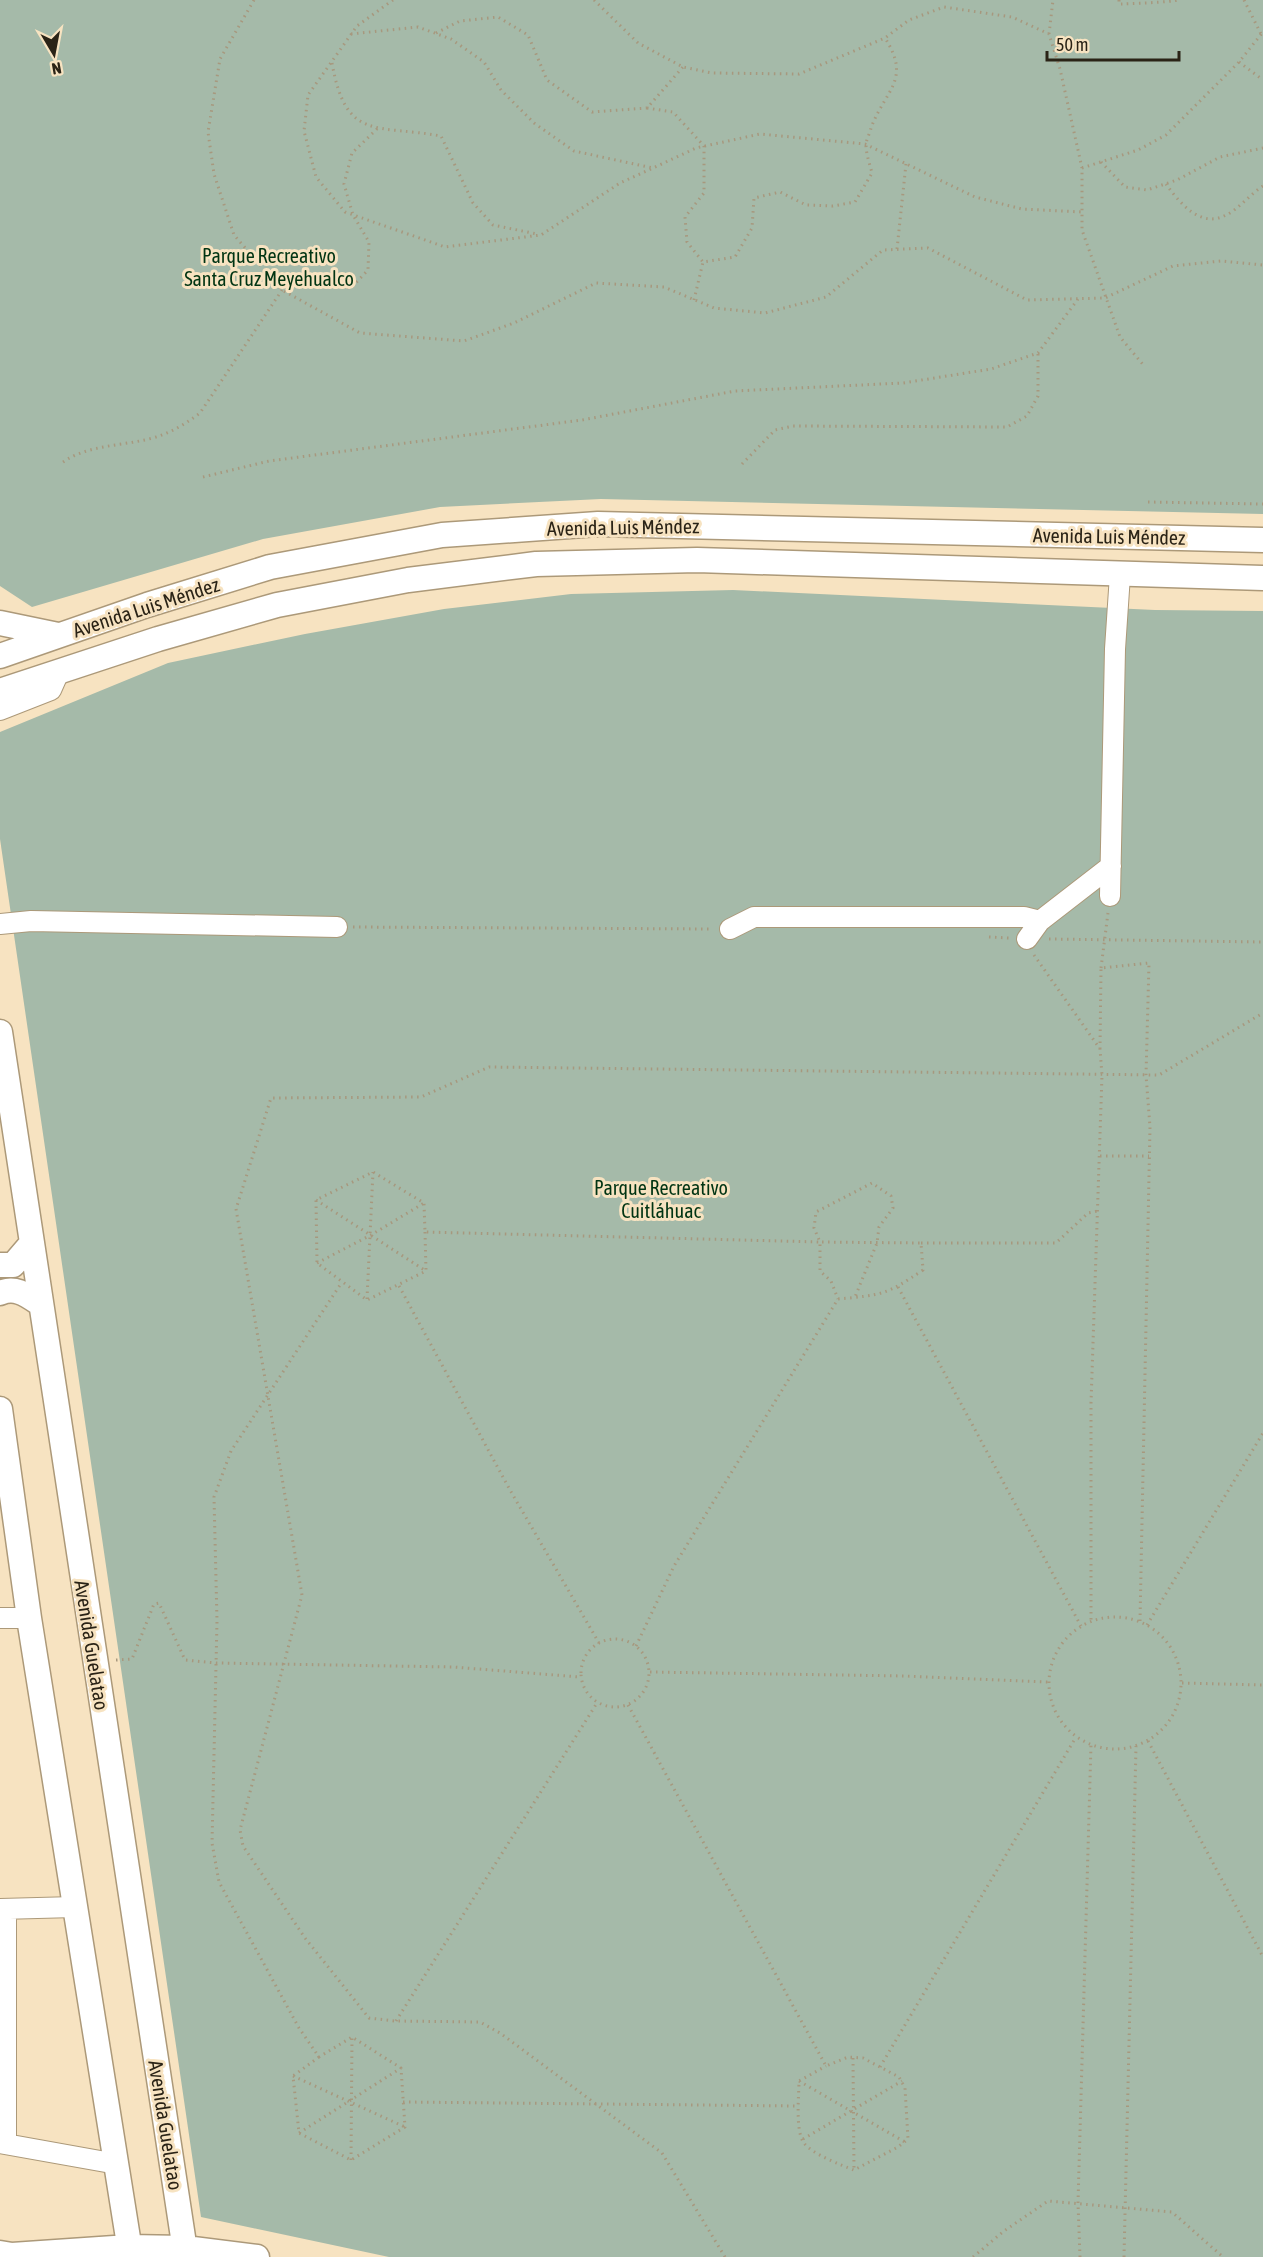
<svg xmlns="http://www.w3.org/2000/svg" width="1263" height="2257" font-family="'Asap Condensed',sans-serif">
<rect width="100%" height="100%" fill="#f7e3c1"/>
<path fill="#a5baa9" d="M0,0H1263V514L601,499L440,507L263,539L32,607L0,586Z
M733,590L1155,610L1263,611V2257H389L201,2217L0,839V732L168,663L305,634L444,609L571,594Z"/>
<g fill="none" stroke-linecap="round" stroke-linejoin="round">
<defs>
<path id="minor" d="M0,710L51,690L59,672
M1110,896L1115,649L1120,575
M0,924L31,921L337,927
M730,929L754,917H1024L1040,921
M1027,939L1040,921L1111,866
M0,1618H29
M0,1909L75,1907
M6,1909V2144
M0,2143L117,2164"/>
<path id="major" d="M0,623L58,635
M0,656L147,605L270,567L442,535L598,524L1263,540
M0,691L158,639L277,605L408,580L536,564L697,560L1263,578
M0,1032L186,2257
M0,1265H13L31,1244
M0,1293C15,1286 27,1295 39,1303
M0,1409L29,1618L131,2257
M0,2253L12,2255L129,2247L185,2248L257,2257"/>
</defs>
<use href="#minor" stroke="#ac9979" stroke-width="22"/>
<use href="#major" stroke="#ac9979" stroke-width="27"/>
<path stroke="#a7987e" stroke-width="3" stroke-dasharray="1.5 4.5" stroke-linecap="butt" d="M254,0L220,59L208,132L214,174L234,235L282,290L360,333L464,341L514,323L596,283L664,287L714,308L765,313L826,297L883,250L928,248L1027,300L1105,298L1173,266L1221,261L1263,265
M393,0L357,26L308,95L304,131L316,177L345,212L445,247L541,235L620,183L653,168L696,148L760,134L865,144L975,197L1022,209L1082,212
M594,0L638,43L683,67L712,73L799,74L885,38L909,20L944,7L1012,17L1049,34L1060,69L1082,168V230L1120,337L1145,367
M1119,0V4C1126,4 1174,2 1177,0
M1244,0L1261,34
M436,33L460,21L498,17L528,35L547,80L592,112L647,108L683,67
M351,34L418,27L451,39L484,62L501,90L534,123L574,151L653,168
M1049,34L1053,0
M1239,62L1263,80
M332,63C346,142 376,124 441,136L473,203L493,225L537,234
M647,108L673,112L704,146V193L685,217L687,242L703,262L735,257L752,228L754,198L780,192L806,205L833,206L855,202L872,173C870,165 866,154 866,145C866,140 870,133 871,128C885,90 912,80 885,38
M1101,162L1125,187L1147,190L1177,180L1220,157L1263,148
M1082,168L1138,150L1166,135L1239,62L1263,32
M1166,184C1179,202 1200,229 1226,215C1239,209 1250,194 1263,186
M897,249L906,164
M287,292L295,281L351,288L368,270L369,242L353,215L344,184L352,153L378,128
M694,300L703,262
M63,462C88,445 120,446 149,439C169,434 184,425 200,413L282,290
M742,464L775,430L793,426L1007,427L1027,416L1038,396V353
M203,477L269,461L582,420L735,391L903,383L991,369L1038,353L1078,299
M1148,502L1263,504
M353,927L712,929
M989,937L1009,938
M1049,939L1263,942
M1034,955L1100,1049L1102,1075L1091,1403V1622
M1101,968L1108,913
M1100,1049L1101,968L1149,963L1146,1075L1150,1127L1140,1621
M1100,1156H1149
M316,1200L426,1271
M425,1232L426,1271L367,1300L317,1263L316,1200L373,1172L424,1203L425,1232L820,1242L814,1228L816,1212L872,1183L891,1196L893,1208L879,1227L877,1243L855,1297
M921,1243H1056L1088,1213L1098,1211
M317,1263L371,1235L424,1203
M399,1286L510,1490L599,1643
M898,1287L1081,1626
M367,1299L373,1172
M1049 1683a66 66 0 1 1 132 0a66 66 0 1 1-132 0Z
M1147,1625L1263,1433
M581 1673a34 34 0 1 1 68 0a34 34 0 1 1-68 0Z
M636,1646L674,1566L838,1299C882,1295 886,1295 923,1270L921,1243L820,1242V1271L831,1281L838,1299
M116,1660L132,1659L154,1604L159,1603L185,1660L216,1663L453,1667L580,1677
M650,1672L905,1676L1048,1682
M1182,1683L1263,1685
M628,1705L826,2066L848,2057L863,2058L899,2077L905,2088L908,2139L898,2147L854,2170C841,2165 812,2154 804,2143C795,2131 799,2095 799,2081L826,2066
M1148,1741L1263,1957
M396,2021L597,1703
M319,2057L293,2076L299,2133L351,2160L405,2127L401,2068L352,2037L319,2057L299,2028L219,1882L212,1843L217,1621L214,1497L231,1451L342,1282
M853,2058L854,2170
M880,2067L1076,1737
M293,2076L405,2127
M799,2081L905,2142
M403,2102L799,2106
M299,2133L401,2068
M803,2139L902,2081
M351,2160L352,2037
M725,2257L662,2153L500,2033L480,2022L395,2021L369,2018L305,1938L243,1846L240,1830L302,1595L236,1209L271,1098L421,1097L489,1067L1159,1075L1263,1013
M973,2257L1004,2231L1048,2201L1172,2212L1223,2257
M1080,2257L1078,2203L1091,1744
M1124,2257L1136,1746"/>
<use href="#minor" stroke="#fff" stroke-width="20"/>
<use href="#major" stroke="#fff" stroke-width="24"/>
</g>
<g text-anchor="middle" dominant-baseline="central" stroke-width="6" stroke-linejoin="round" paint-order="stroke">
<g font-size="20" fill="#003413" stroke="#f7e3c1">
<text x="269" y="255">Parque Recreativo<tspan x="269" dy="23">Santa Cruz Meyehualco</tspan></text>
<text x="661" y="1187">Parque Recreativo<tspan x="661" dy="23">Cuitláhuac</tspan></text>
</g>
<g font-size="20" fill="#2a2316" stroke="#f7e3c1">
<text transform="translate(623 527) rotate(-1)">Avenida Luis Méndez</text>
<text transform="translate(1109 536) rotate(1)">Avenida Luis Méndez</text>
<text transform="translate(146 607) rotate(-18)">Avenida Luis Méndez</text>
<text transform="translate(92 1645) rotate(81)">Avenida Guelatao</text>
<text transform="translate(166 2125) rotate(81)">Avenida Guelatao</text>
</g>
</g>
<g transform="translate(54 54) rotate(170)" stroke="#f7e3c1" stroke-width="4.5" paint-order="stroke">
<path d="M0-4.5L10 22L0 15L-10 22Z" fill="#2a2316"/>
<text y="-9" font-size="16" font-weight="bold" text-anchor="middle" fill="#2a2316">N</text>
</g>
<path d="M1047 51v9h132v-9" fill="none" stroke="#2a2316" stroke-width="3"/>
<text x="1056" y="51" font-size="18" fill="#2a2316" stroke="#f7e3c1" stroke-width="4.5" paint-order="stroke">50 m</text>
</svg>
